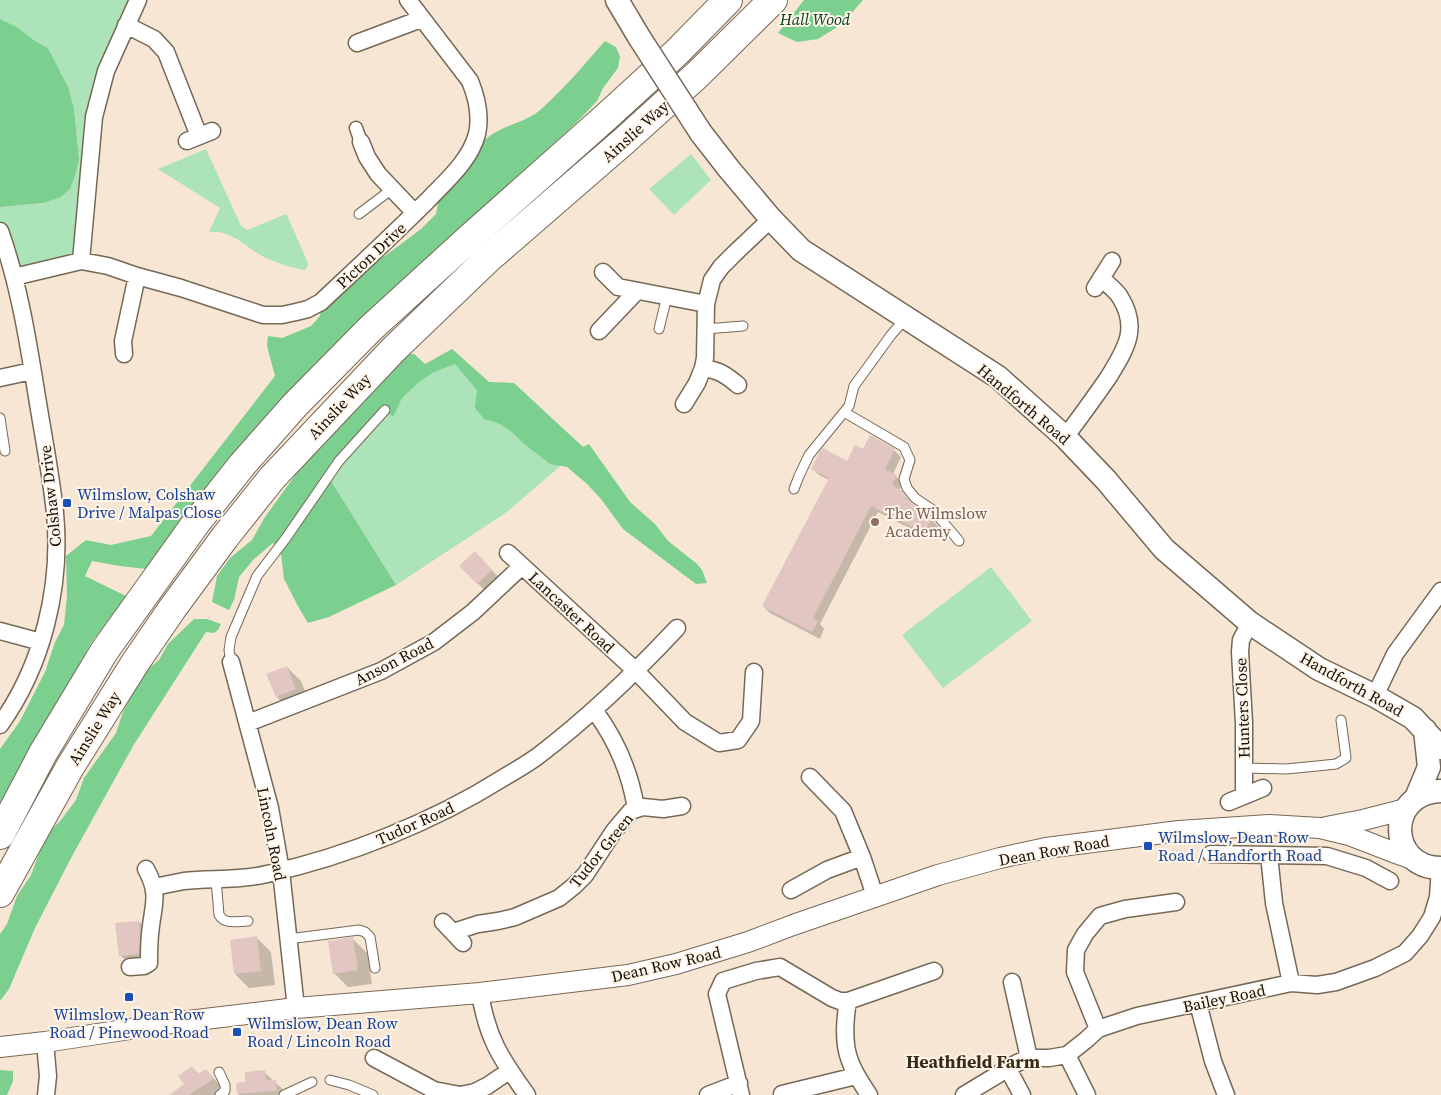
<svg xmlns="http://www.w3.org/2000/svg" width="1441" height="1095" font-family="'Source Serif 4',serif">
<rect width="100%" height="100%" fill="#f7e6d3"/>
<path fill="#ade3b8" d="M0,0H138L106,71L81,261L14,277L0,231V207L44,203L61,197L70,189L75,176L79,159L74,109L69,89L48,48L35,41L17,27L0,19Z
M206,149L241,226L247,230L284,215H287L308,263L307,268L304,270C295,269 271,261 262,256C244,246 232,230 209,232L220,208L158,169Z
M691,154L711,180L674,215L649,189Z
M452,349L572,456L507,512L396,585L328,476L385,410Z
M991,567L1032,621L943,688L902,635Z"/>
<path fill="#7bcf8f" d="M804,0H863L842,24L818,39L797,42L778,33Z
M0,19L17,27L35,41L48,48L69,89L74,109L79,159L75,176L70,189L61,197L44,203L0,207Z
M605,41L616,47L620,57L618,68L603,88L597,101L577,122L509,185L146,569L120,566L92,561L85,576L126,596L91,643L0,809V749L20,721L45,672L55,642L64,625L67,596L66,556L86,540L111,545L151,536L275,376L267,346L268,336L282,338L311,326L320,316L321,302L366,260L385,256L421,229L436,214L438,203L435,193C453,173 470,150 491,135C506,125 525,122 539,111C563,90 584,65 605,41Z
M452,349L489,382L514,383L583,447L589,444L630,502L655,524L668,541L696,563L702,570L707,583L696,584L623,529L601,499L586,483L567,467L550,464L523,443L512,432L498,423L484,419L475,408L477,390L455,364L434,372L420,381L402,398L393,417L385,410L328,476L396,585L329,617L308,623L299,608L284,579L281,554L273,543L254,559L239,577L234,600L229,610L212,602L217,576L230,558L252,540L265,517L299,470L329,435L403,353L414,354L425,364Z
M194,619H207L221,624L218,630L214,633L206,632L133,746L71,858L35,928L9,989L0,1001V934L7,924L17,896L31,875L46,835L61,820L76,800L84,778L116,733L123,712L143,673L159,660L168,644Z
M0,1070L13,1071V1081L7,1095H0Z"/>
<path fill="#0003" d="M894,450L901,457L893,474L903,483L899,490L912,504L928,516L938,526L931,539L878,512L820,624L824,629L820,639L770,613L763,606L829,480L819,475L813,469L847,462L863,451Z
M461,566L489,567L506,585L492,598Z
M287,667L301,681L310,704L291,711L277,697Z
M139,922L153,936L154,947L134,969L120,955Z
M257,938L271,952L275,985L249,988L235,974Z
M353,939L367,953L372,984L348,987L334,973Z
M192,1067L200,1075L206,1070L220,1085L226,1093L224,1095H183Z
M264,1072L289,1095H239L238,1094L237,1084L247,1083Z"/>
<path fill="#e1c6c1" d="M870,435L895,449L885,469L897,475L892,485L901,490L905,496L904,498L929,515L932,518L924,533L871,506L813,618L818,621L812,632L762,606L829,478L811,469L820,451L823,448L847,461L855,445L863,449Z
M475,551L492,570L477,584L459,566Z
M287,666L296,689L276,697L266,674Z
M139,921L140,932L139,954L119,956L115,923Z
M257,936L261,971L234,974L230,940Z
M353,937L358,970L333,974L328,941Z
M192,1066L198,1074L206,1069L213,1079L189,1095H169L184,1084L178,1076Z
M265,1070L266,1080H276L277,1091L237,1094L236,1083L245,1082V1072Z"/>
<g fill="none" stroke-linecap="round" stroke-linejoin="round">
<defs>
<path id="service" d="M359,214L392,189
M659,329L667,296
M705,329L743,326
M844,412L904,447L910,460L904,479L907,488L915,498L933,510L959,541
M0,418L5,451
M794,489L799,476L809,455L849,406L854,386L891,335L906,318
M231,662L229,650L231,637L257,576L286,538L339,461L385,410
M1244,768L1286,769L1317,766L1336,764L1346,758L1341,720
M216,879L219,915C225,925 237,921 248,921
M288,939L359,930L365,932L370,937L375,968
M219,1072L225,1085V1091L220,1095
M330,1080L349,1085L373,1095
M284,1095L312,1082"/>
<path id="pedestrian" d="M356,128L361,142"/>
<path id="minor" d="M126,25L154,39L166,52L199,136
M357,43L421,19
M187,141L212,131
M361,142L367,157L378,174L415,213
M0,231C19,284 28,341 37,397C43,435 51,474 55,513C62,586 43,665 0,725
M81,261L94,117L106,71L138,0
M603,272L618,287L706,304
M14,277L81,261L108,266L137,276L181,288L263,315H282L296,312L308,309L321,302C356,269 392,236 427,201C445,182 470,161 477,134C481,116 477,98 470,81L408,0
M1095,288L1112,261
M599,331L637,291
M124,354L123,341L137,276
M703,368C719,370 726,375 738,385
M0,378L32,371
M684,404L697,383L703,368L705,358L706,304L712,280L721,267L735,253L771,219
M1065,437C1080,418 1094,398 1108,378C1125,350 1140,329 1120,297C1116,290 1107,284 1101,278
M508,553L636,671L685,722L719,743L738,740L751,721L754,672
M0,631L41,642
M231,662L270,808L281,871L296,1008
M1375,696L1395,654L1441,591
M594,710C616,739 630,773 636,808
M248,723L381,671L434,642L473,612L522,566
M810,777L843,811L862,857L875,896
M1244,796V723L1240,652L1241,640L1250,623
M1229,802L1263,788
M1211,854L1327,856L1366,868L1390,881
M1269,855L1274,903L1291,983
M154,887C164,885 174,883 184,881C211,878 240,881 267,874C348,856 433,822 503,778C515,771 527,764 538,756C589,717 634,674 677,628
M791,890L827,870L862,857
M443,922L463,943
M453,932L478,924L498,921L515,917L559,898L574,886L585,875L614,831L631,811L643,807L663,809L682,806
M130,967L144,966L149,963C149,954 149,944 150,935C152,907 161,896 146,869
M1012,982L1029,1058
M480,993C487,1038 501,1059 527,1095
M848,1001C845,1018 843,1044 850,1061C854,1073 862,1084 869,1095
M1198,1003L1213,1061L1226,1095
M1098,1029L1075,972L1076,950L1085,934L1100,916L1125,909L1176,902
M45,1042L48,1076L46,1095
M1067,1055L1087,1095
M374,1058L434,1090L460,1095L475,1092L487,1086L509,1071
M1008,1069L1022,1095
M782,1094L856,1076
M708,1095L739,1083
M741,1095L717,994L723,981L756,971L780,967L832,998L840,1001H848L934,971
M964,1095L1017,1063L1029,1058H1049L1067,1055L1086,1040L1098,1029L1137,1016L1291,983L1317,985L1336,982L1375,968L1405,953L1420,936L1432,917L1438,897L1440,868"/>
<path id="tertiary" d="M1326,827L1363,820L1406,809
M0,1047L45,1042L163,1024L296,1008L480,993L628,975L676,964L748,942L793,925L938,875L1000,858L1046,848L1179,831L1269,825L1320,828L1349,835L1393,852L1413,859"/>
<path id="secondary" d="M617,0L639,37
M701,133L729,169L771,219L801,250L998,377L1065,437L1106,480L1164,549L1250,623L1319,669L1375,696L1413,718L1441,748
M1441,791C1386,792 1387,868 1441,868
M1416,798L1429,767L1425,730"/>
<path id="trunk" d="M0,835L43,753L105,650L196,523L242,465L295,405L371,328L473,235L606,117L677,52L728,0
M0,893L70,767L135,663L172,609L225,537L272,478L393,350L489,258L624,141L697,75L773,0"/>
</defs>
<use href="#service" stroke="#766857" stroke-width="11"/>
<use href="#pedestrian" stroke="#766857" stroke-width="15"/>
<use href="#minor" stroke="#766857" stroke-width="19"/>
<use href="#tertiary" stroke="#766857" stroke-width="22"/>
<use href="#secondary" stroke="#766857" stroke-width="25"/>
<use href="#trunk" stroke="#766857" stroke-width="30"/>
<use href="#service" stroke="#fff" stroke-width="9"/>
<use href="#pedestrian" stroke="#fff" stroke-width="12"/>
<use href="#minor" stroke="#fff" stroke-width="16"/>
<use href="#tertiary" stroke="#fff" stroke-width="20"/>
<use href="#secondary" stroke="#fff" stroke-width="22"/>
<use href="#trunk" stroke="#fff" stroke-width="28"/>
<defs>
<path id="secondary-bridge" d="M639,37L701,133"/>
</defs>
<use href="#secondary-bridge" stroke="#766857" stroke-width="25" stroke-linecap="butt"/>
<use href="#secondary-bridge" stroke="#fff" stroke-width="22"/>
</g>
<g fill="#1a4fb4" stroke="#fff5e9" stroke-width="2">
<rect x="62" y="498" width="10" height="10" rx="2.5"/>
<rect x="1143" y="841" width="10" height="10" rx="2.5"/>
<rect x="124" y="992" width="10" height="10" rx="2.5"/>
<rect x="232" y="1027" width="10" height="10" rx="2.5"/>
</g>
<circle fill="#8d6e63" stroke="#fff5e9" stroke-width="2" cx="875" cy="522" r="5"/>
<g text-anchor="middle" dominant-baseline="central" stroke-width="4" stroke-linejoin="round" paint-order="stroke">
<g font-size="16" font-style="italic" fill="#00431b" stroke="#fff5e9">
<text x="815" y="19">Hall Wood</text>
</g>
<g font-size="16" fill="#151009" stroke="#fff5e9">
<text transform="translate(635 131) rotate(-42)">Ainslie Way</text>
<text transform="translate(371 255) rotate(-43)">Picton Drive</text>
<text transform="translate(1024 404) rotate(40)">Handforth Road</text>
<text transform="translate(339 406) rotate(-47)">Ainslie Way</text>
<text transform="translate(50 496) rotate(-96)">Colshaw Drive</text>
<text transform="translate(572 612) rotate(43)">Lancaster Road</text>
<text transform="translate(394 661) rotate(-27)">Anson Road</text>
<text transform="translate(1352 684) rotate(29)">Handforth Road</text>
<text transform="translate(1242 708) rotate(-92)">Hunters Close</text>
<text transform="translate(94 728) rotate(-58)">Ainslie Way</text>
<text transform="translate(415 823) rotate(-24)">Tudor Road</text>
<text transform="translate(272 834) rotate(79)">Lincoln Road</text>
<text transform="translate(601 850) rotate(-51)">Tudor Green</text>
<text transform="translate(1054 850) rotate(-10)">Dean Row Road</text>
<text transform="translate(666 964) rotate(-13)">Dean Row Road</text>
<text transform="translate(1224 998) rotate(-12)">Bailey Road</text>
</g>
<g font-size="16" fill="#164399" stroke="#fff5e9" text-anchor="start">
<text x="77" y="494">Wilmslow, Colshaw<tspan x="77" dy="18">Drive / Malpas Close</tspan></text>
<text x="1158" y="837">Wilmslow, Dean Row<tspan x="1158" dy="18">Road / Handforth Road</tspan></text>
<text x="129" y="1014" text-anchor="middle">Wilmslow, Dean Row<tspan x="129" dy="18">Road / Pinewood Road</tspan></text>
<text x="247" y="1023">Wilmslow, Dean Row<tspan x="247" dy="18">Road / Lincoln Road</tspan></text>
</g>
<g font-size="16" fill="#785e54" stroke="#fff5e9" text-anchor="start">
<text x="885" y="513">The Wilmslow<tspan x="885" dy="18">Academy</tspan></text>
</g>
<g font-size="18" font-weight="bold" fill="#372b1b" stroke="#fff5e9">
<text x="973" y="1061">Heathfield Farm</text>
</g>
</g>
</svg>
